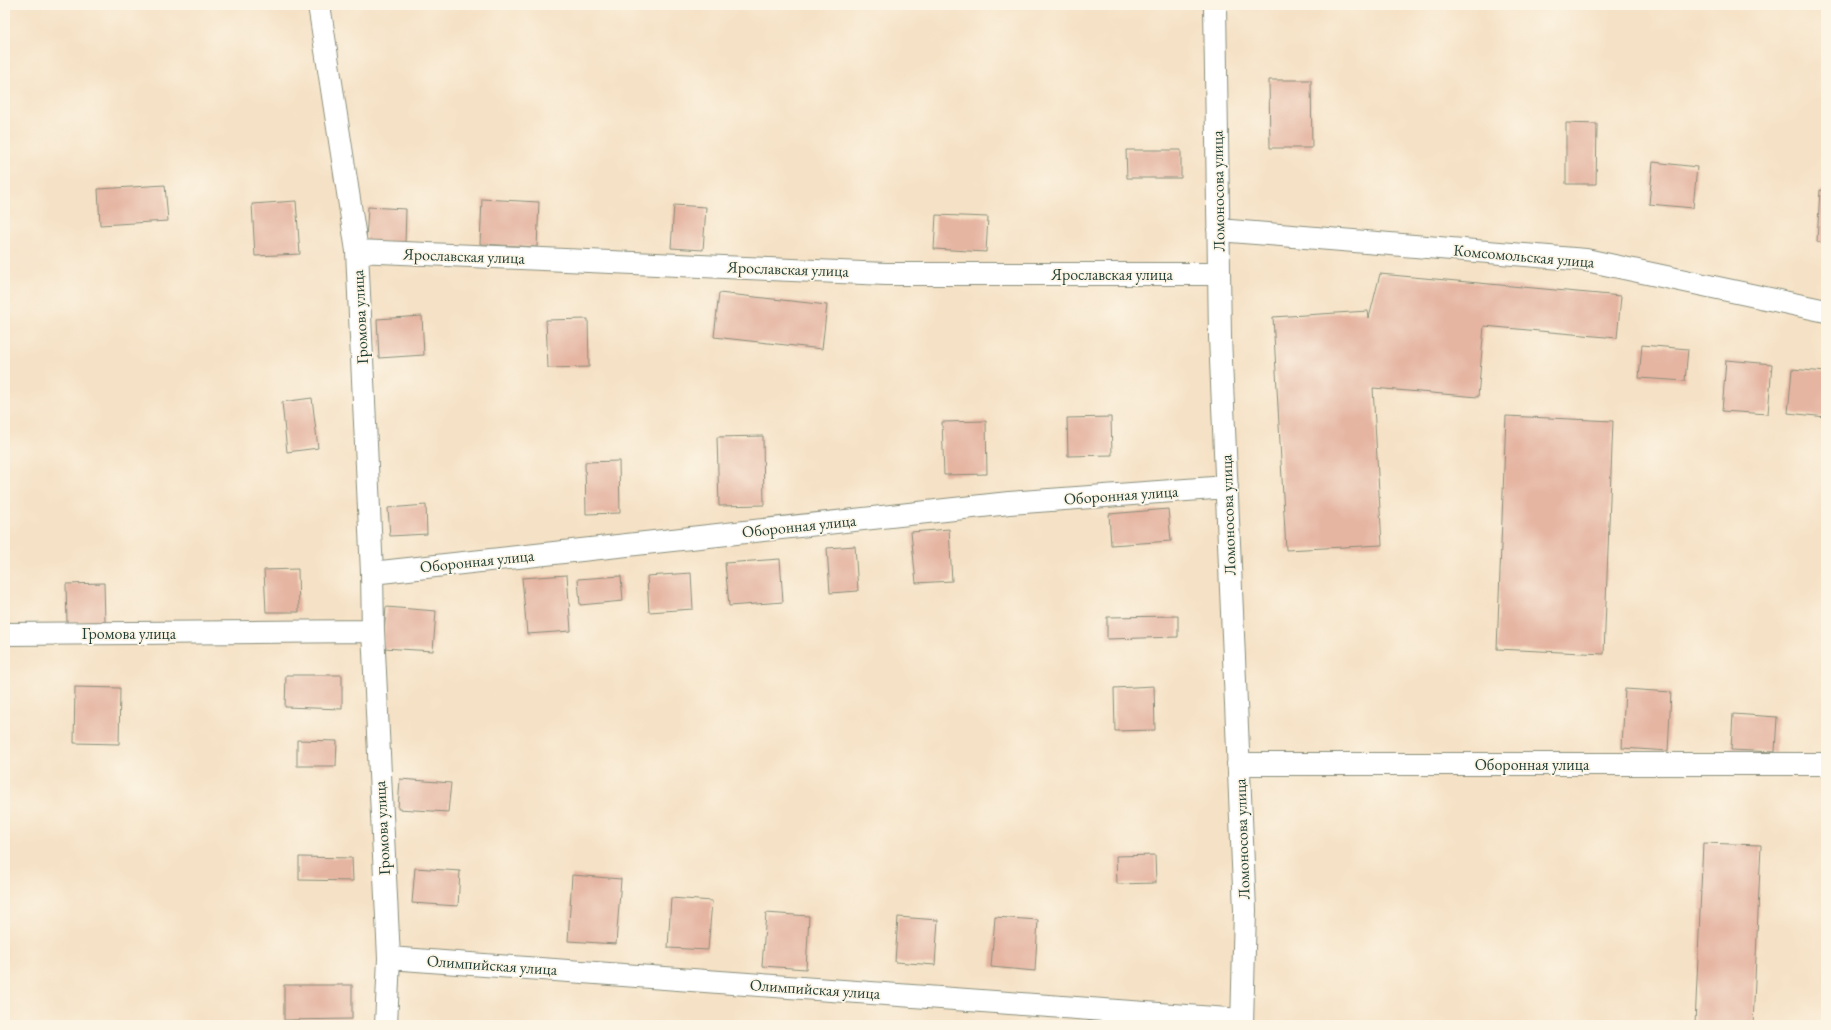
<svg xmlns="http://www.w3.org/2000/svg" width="1831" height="1030" font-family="'EB Garamond',serif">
<rect width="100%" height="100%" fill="#fcf5e5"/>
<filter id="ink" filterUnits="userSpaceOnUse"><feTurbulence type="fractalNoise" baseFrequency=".025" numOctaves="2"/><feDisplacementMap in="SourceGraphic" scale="8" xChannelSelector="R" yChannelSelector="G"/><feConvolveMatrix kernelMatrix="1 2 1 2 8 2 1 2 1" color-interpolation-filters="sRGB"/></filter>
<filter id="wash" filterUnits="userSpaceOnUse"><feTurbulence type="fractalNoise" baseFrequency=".012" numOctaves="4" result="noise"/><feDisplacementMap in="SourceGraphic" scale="16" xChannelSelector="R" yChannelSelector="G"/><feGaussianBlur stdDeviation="0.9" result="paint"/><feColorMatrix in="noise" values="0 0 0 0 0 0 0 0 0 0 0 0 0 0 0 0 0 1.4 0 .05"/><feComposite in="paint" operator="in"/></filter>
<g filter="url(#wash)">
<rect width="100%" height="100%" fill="#f5e1c5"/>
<g id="blocks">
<path fill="#e5b5a2" d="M1269,80H1311L1312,148H1270Z
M1566,123L1597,124L1596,184H1566Z
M1126,150H1181V178H1127Z
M1653,162L1697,167L1693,208L1649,204Z
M165,185L168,221L100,225L98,189Z
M1820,190L1826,191V243L1817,242Z
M482,199L539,202L537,247L480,244Z
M296,201L300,254L255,256L252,204Z
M674,205L706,207L703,250L671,248Z
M368,207L406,209L405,243L366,241Z
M936,215L988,217L986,252L934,249Z
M1380,274L1621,296L1617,338L1484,326L1478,397L1373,388L1382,545L1286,550L1273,317L1368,311L1369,318Z
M719,293L827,305L822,349L714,337Z
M422,316L424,355L379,358L377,319Z
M588,319L589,367L548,368L546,320Z
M1642,345L1688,349L1685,381L1639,378Z
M1726,360L1772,364L1768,414L1722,411Z
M1792,369L1826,372V417L1788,413Z
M312,398L318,448L287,452L282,402Z
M1506,416L1613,421L1604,654L1497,649Z
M1111,417L1112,455L1068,456L1067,418Z
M986,421L987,474L944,475L942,422Z
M763,436L764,505L719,506L717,437Z
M619,461L620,513L586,514L585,462Z
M426,505L427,534L390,536L388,508Z
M1168,509L1171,541L1111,545L1109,514Z
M949,529L952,581L916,583L911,532Z
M855,546L858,591L830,593L827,548Z
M780,559L783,602L729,606L725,563Z
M298,569L299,612H266L264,570Z
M691,573L693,609L649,612L647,576Z
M567,575L571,631L527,634L522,578Z
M621,576L623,601L580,605L578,579Z
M104,583L105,622L67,623L66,584Z
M386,607L436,611L433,651L383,648Z
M1178,616V637L1107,639V617Z
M286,675H342V709L285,707Z
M1154,686L1155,730L1115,731L1114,688Z
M75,687L120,688L119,744L74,743Z
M1625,689L1671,692L1668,751L1622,748Z
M1733,714L1777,717L1775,752L1731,750Z
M297,740L337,741L336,766H297Z
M400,779L451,783L448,812L398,809Z
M1703,843L1761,845L1753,1025H1695Z
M1155,855L1156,883L1117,884L1116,856Z
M299,857L352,858L353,881L299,880Z
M415,868L460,871L458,906L412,903Z
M572,875L621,879L616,944L568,941Z
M671,898L712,901L708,950L668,948Z
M766,913L809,916L806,969L762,966Z
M898,917L938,920L935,965L895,962Z
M995,917L1038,920L1035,971L991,967Z
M284,985H352V1019L284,1020Z"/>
</g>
</g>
<g filter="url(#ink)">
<use href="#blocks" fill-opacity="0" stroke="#8a8f7c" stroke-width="1"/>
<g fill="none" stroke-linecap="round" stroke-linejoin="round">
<defs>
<path id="street" d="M319,5L357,251L372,573L373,631L389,958L386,1025
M1215,5L1220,337L1245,910L1242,1025
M1218,230L1586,260L1826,311
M357,251L886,274H1219
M372,573L1009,503L1227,487
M5,634L373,631
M1238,764H1826
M389,958L1242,1020"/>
</defs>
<use href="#street" stroke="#8a8f7c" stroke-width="24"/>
<use href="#street" stroke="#fff" stroke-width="22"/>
</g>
</g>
<g text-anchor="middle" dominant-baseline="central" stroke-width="3.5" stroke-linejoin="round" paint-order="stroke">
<g font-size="16" fill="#1f3d34" stroke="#fcf5e5">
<text transform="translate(1218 191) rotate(-91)">Ломоносова улица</text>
<text transform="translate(464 256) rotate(2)">Ярославская улица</text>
<text transform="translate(1524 256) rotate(5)">Комсомольская улица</text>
<text transform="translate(788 269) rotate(2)">Ярославская улица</text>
<text x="1112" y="274">Ярославская улица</text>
<text transform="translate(360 317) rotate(-93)">Громова улица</text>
<text transform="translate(1121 495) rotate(-4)">Оборонная улица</text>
<text transform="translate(1228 515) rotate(-92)">Ломоносова улица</text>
<text transform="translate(799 526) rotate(-6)">Оборонная улица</text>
<text transform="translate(477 561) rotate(-6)">Оборонная улица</text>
<text x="129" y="633">Громова улица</text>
<text x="1532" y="764">Оборонная улица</text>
<text transform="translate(382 828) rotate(-93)">Громова улица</text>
<text transform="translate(1242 839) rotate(-92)">Ломоносова улица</text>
<text transform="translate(492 965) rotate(4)">Олимпийская улица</text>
<text transform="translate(815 989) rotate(4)">Олимпийская улица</text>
</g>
</g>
<rect width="1831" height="1030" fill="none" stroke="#fcf5e5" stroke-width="20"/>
</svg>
